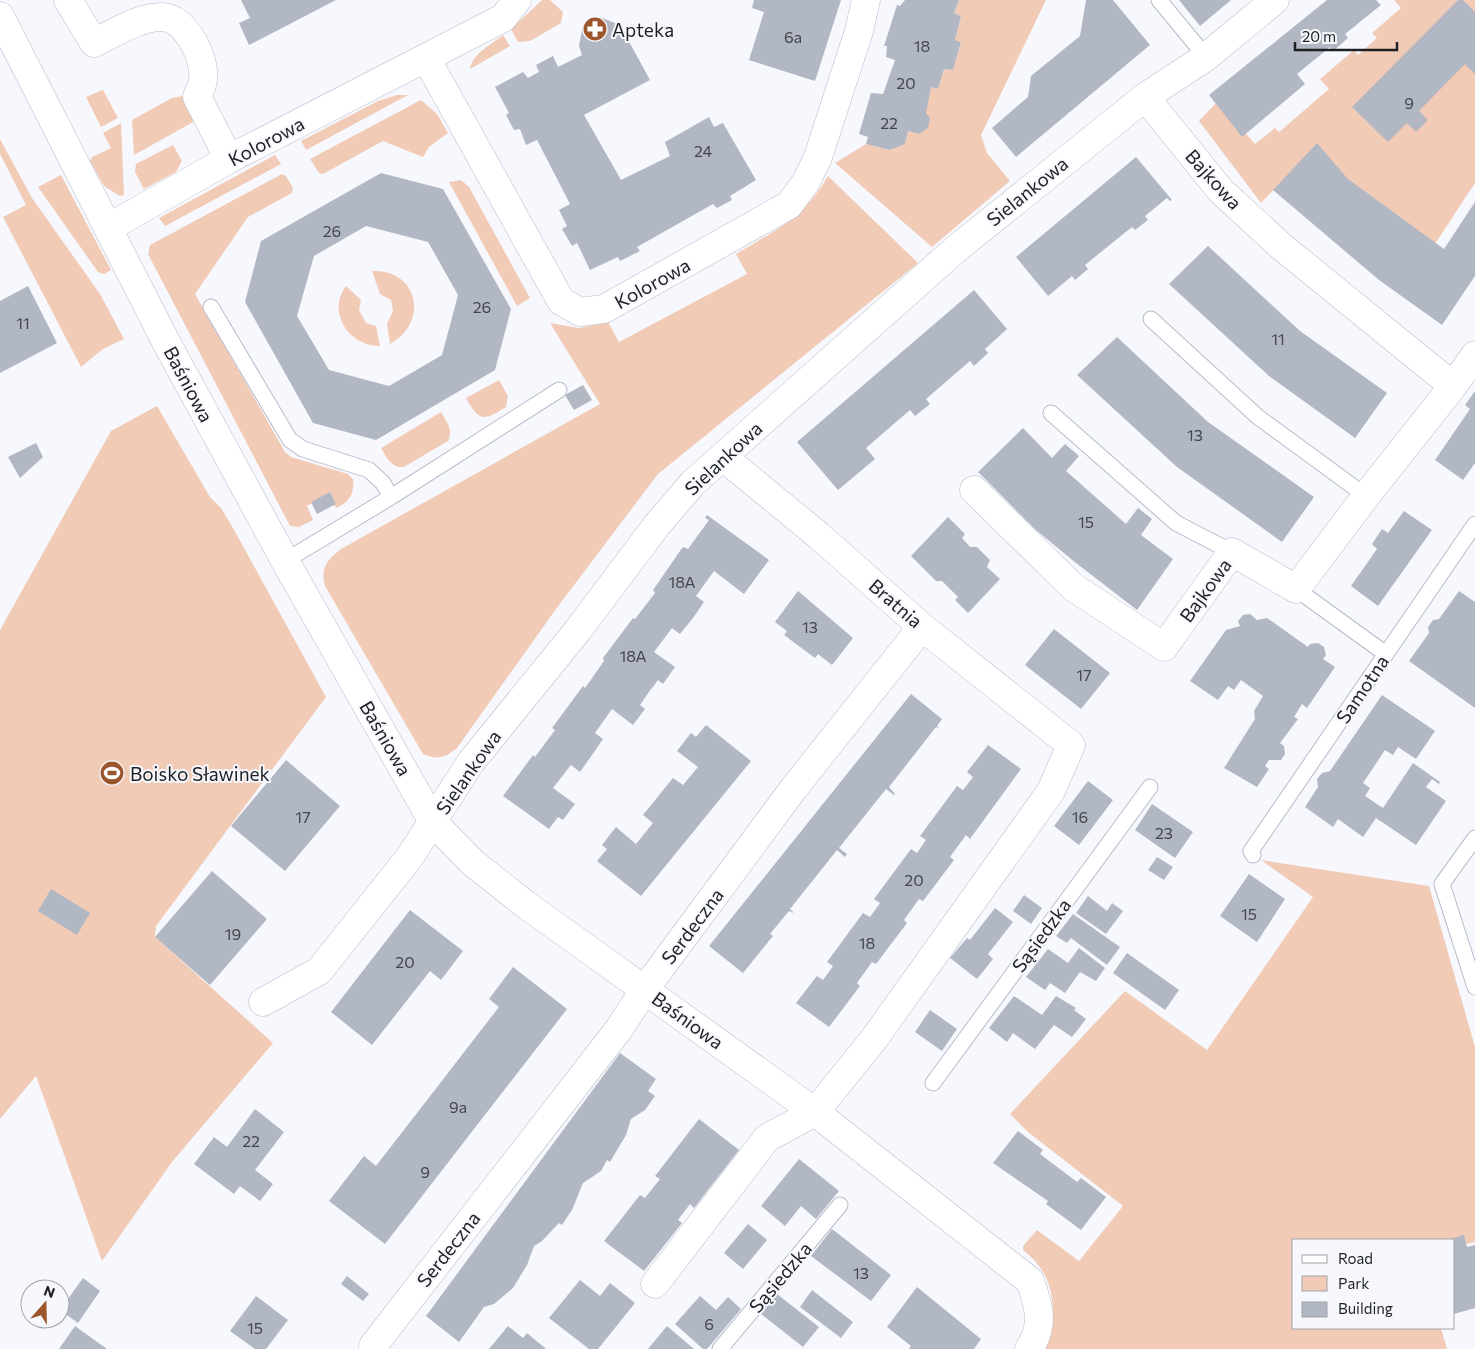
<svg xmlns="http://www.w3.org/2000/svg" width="1475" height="1349" font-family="Commissioner,sans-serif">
<rect width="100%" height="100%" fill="#f6f8fd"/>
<path fill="#f2cbb6" d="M542,0H550L563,12L561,23L530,41L518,42L511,29Z
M959,0H1046L981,135L987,153L1010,181L932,247L835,163L866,144L890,150L905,144L908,131L919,134L931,87L938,89L944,69L953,70L961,43L955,40L961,16L954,13Z
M1394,0H1475V183L1431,250L1312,150L1261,203L1199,121L1218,101L1255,144L1275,128L1279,132L1329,89L1320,79L1354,50L1358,55L1377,38L1372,33L1401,8Z
M503,35L510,46L470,69C472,54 492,44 503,35Z
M103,90L118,118L101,127L86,97Z
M397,95H408L306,150L301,141L378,101Z
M183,96L186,98L195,121L134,155L132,120L172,98Z
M421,100L437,114L448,133L429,147L423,157L383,141L323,174L319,173L310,159Z
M121,123L124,195L120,196L104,186L90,161L92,157L111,148L103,133Z
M0,139L32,198L100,294L124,339L103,349L81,367L3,217L26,205L0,154Z
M173,145L182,161L176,172L144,189L135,172L136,164Z
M275,155L281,164L165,226L159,218Z
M282,174L286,176L293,188L292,193L248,217L195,294L285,452L291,457L348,474L353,479C355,493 349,503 336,508L329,494L307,506L313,520L299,527L290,526L148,254L150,245Z
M61,175L111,270L104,274L98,272L38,187Z
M828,176L918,263L658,474L556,609L457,748C445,758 438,760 423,754L325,586C320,568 327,560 341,549L600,404L550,323L579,328L608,322L619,342L747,274L736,254C777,229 803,219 828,176Z
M461,180L469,187L530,298L517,306L449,182Z
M372,271C418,269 430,322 390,344L387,324L393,311L391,300L380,294Z
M346,286L361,300L359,310L366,323L376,326L380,346C350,347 326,313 346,286Z
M499,380L508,396L506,407C484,421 479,422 466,398Z
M157,406L210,497L221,508L233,528L326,697L156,926L155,937L273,1043L172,1162L102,1261L36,1076L0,1119V630L111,431Z
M441,412C446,422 454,429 448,441L404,467C391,468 387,458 381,448Z
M1261,860L1429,886L1475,1047V1242L1454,1247V1240H1294V1328H1441L1447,1349H1044C1059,1313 1056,1275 1023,1250V1246L1037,1230L1079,1261L1123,1206L1028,1132L1010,1114L1125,991L1207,1050L1313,897Z"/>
<path fill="#b2b7c4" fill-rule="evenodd" d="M241,0H336L249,45L239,23L250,18Z
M754,0H841L815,81L749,60L764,12L752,8Z
M905,0H959L954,13L961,16L955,40L961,42L953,70L944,69L938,89L931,87L926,113L930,118L928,128L919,134L908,131L905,144L890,150L866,144L868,137L859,134L871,93L883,94L895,60L886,57L887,46H884L897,5L900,6Z
M1086,0H1113L1150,45L1016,157L992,128L1028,97L1031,76L1080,36Z
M1179,0H1231L1200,26Z
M1327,0H1376L1381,5L1345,34L1348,38L1333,51L1330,47L1297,74L1305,84L1242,137L1209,95Z
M1458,0H1463L1475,12V74L1465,64L1419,111L1428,120L1416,132L1407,123L1388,142L1352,107Z
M600,17L620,25L650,80L584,115L621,180L670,156L665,142L709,117L714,127L723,123L756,180L730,196L732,200L717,208L713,204L637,247L640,251L620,261L618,257L590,270L577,243L572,246L562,229L567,226L559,210L570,204L537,140L526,145L520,129L514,130L506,115L509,113L495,87L523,72L528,78L539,72L536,65L553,56L558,67L582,55L579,46L583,25Z
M1317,143L1348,179L1444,249L1475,202V276L1442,325L1379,280L1273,190Z
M1136,157L1172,200L1170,201L1167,198L1145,216L1148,220L1135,230L1132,227L1085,265L1088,269L1075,280L1072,276L1048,296L1016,257Z
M381,173L443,189L511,309L495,370L376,440L313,423L245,302L261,241ZM366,226L428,242L458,295L442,355L389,386L329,370L297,316L314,256Z
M1208,246L1300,331L1387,393L1355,438L1269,376L1169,284Z
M28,286L57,343L0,373V301Z
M974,290L1007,329L985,349L988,353L974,366L970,361L926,399L930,404L915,416L910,410L866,448L875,459L838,490L797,442Z
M1117,337L1208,422L1314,497L1282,542L1177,467L1077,375Z
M583,385L592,400L574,410L565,395Z
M1475,391V463L1463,480L1435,460L1470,409L1465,405Z
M1023,428L1052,458L1065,444L1079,456L1066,471L1126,524L1138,508L1152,519L1141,535L1173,559L1137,610L1076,563L1036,530L978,472Z
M36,443L43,457L20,478L8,457Z
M330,492L336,504L317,514L311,502Z
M1404,511L1432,530L1378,606L1351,586L1377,549L1372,544L1382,529L1388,533Z
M707,515L769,560L744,594L714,571L696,596L704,602L693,618L680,634L672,628L654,652L675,667L663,684L658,680L649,692L640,705L645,709L633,725L612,709L595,733L603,739L592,755L580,772L571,765L553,788L575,804L563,820L558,817L549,829L503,796L533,755L535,757L555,730L552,728L583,686L585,688L604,661L603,658L633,618L635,619L655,593L653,590L682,548L684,547L688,549L709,520L705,518Z
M948,517L965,534L962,538L970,547H977L990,560L987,567L1000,579L968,613L955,600L958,597L942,581H936L911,556Z
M798,591L853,638L832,665L818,654L815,658L784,635L787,631L775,622Z
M1459,591L1475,602V708L1409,661L1429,633L1428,627L1433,620L1439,619Z
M1250,614L1257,620L1267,618L1308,647L1310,644L1318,643L1324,647L1326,655L1323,659L1335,667L1307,708L1302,704L1294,717L1298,719L1280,743L1284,746L1285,754L1281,760H1269L1265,766L1269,769L1257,787L1224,768L1255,719L1254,711L1263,696L1241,680L1234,690L1228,686L1218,700L1190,681L1226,630L1240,626L1238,621L1243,615Z
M1054,629L1110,673L1081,709L1025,665Z
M911,694L942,719L937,726L940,729L936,727L889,787L895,794L894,795L886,789L839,848L847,854L845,857L837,850L790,909L794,913L789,911L770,934L773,936L743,973L709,946Z
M1382,695L1435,731L1416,759L1398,747L1393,755L1385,750L1363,783L1370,788L1365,796L1383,808L1413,763L1440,782L1439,784L1432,779L1426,787L1446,801L1416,845L1376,818L1363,837L1338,819L1333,827L1305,807L1318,787L1317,779L1322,773L1330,771Z
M706,725L751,761L641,896L597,861L607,849L602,845L616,827L636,844L653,823L643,815L673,778L683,785L698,767L677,751L691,733L696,737Z
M988,745L1021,769L970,839L966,835L950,857L954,860L923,901L919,899L904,920L907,923L876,964L872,962L857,983L860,986L829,1027L796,1003L817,976L823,980L833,966L827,962L863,913L870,917L880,903L874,899L911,849L917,853L926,840L920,836L957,786L963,790L973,777L967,772Z
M286,760L340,806L285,871L231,826Z
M1088,781L1113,800L1079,845L1054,826Z
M1152,804L1193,832L1175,858L1135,830Z
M1157,857L1173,867L1164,880L1148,870Z
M212,871L267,919L210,985L155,937Z
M1249,874L1285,899L1257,942L1220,916Z
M51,889L90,913L77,935L38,911Z
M1024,895L1042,908L1031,924L1013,911Z
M1088,896L1107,911L1112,903L1123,911L1106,934L1076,913Z
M995,908L1013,922L988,954L993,959L977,979L950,958L967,938L970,940Z
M410,910L463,951L441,980L430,971L372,1045L331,1012Z
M1073,914L1120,947L1107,965L1071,938L1067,943L1056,936Z
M1079,948L1105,968L1096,981L1080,972L1065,993L1050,983L1045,990L1026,977L1048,949L1068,963Z
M1127,953L1179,990L1165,1010L1113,973Z
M513,967L567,1009L385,1244L329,1201L364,1156L376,1166L499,1007L489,999Z
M1014,996L1042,1015L1056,996L1076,1008L1074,1010L1086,1019L1072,1037L1054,1025L1035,1049L1013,1033L1007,1042L989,1028Z
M930,1010L957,1029L942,1051L915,1032Z
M620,1053L656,1079L648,1091L655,1096L645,1110L631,1119L626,1135L610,1162L607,1160L601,1171L583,1183L572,1210L562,1225L559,1223L542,1241L534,1246L527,1265L513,1288L494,1304L484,1307L459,1342L426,1316Z
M255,1109L284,1132L255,1170L273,1184L260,1201L240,1186L234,1194L194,1164L214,1137L227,1147Z
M699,1119L739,1150L694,1208L690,1204L678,1220L682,1223L644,1271L604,1241L640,1195L645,1198L660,1179L655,1176Z
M1018,1131L1043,1150L1040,1154L1077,1182L1081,1178L1106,1197L1081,1230L1046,1204L1048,1201L993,1163Z
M799,1159L839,1191L816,1219L801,1206L785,1226L761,1206Z
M748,1224L767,1240L743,1269L724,1253Z
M832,1229L891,1275L871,1301L811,1256Z
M1464,1235L1467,1247L1475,1245V1308L1454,1314V1240H1447Z
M347,1276L369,1294L363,1301L341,1284Z
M83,1278L100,1291L78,1323L60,1310Z
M580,1280L600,1296L610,1283L635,1303L598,1349H589L549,1318Z
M917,1287L981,1339L974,1349H909L911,1346L887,1327Z
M812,1290L853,1322L841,1338L800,1307Z
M777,1294L819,1327L803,1347L761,1314Z
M256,1296L288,1320L266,1349H255L230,1331Z
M700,1296L716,1310L728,1297L741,1309L707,1349H703L675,1324Z
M75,1326L107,1349H59Z
M508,1326L523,1338L527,1333L546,1349H489Z
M667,1326L694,1349H648Z"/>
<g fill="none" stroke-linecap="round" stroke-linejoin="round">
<defs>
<path id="lane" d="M1159,0L1206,57
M211,307L290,440L303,449L369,470L383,483L391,497
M1151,319L1258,417L1366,496
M1051,413L1176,523L1232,552
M285,561L391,497L559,390
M1296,589L1386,654
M1475,838L1442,884L1475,987
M1253,855L1251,851L1475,524
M933,1083L1150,787
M720,1349L840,1205"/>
<path id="street" d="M68,0L94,43C115,33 138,17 162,17C185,17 206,58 203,79C203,85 199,91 197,97L229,159
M0,16L165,340L285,561L433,822L473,863L525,904L815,1112L1030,1281C1039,1306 1045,1325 1029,1349
M426,58L561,301L580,312L604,309L789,205L806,182L818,157L859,31L866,0
M1145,97L1221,191L1282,247L1453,386L1475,355
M108,228L229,159L503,18L517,0
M974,490L1073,587L1164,647L1232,552L1296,589L1366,496L1453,386
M263,1002L319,971L409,858L471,762L578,630L657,525L693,483L956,249L1145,97L1206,57L1275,0
M655,1284L767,1138L815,1112L874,1039L1051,791L1071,745L922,627L818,535L723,457
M373,1346L619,1029L645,989L794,788L922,627"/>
</defs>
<use href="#lane" stroke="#b7bcc9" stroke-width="17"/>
<use href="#street" stroke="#b7bcc9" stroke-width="29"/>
<use href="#lane" stroke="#fff" stroke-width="15"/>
<use href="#street" stroke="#fff" stroke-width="28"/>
</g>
<defs>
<symbol id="pharmacy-disc" viewBox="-11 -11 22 22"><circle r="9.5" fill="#9b562b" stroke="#f6f8fd"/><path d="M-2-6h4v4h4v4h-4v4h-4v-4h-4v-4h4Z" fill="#fff"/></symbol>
<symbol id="stadium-disc" viewBox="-11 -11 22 22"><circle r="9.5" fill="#9b562b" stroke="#f6f8fd"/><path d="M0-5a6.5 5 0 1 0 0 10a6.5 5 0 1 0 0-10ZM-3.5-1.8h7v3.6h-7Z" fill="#fff"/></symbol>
</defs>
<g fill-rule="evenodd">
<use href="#pharmacy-disc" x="581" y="15" width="28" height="28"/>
<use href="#stadium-disc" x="98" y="759" width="28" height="28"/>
</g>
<g text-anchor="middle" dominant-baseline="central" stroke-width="4" stroke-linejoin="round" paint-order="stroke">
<g font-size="16" fill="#43464c">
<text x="793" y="36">6a</text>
<text x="922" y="45">18</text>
<text x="906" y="82">20</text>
<text x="1409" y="102">9</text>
<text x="889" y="122">22</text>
<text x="703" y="150">24</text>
<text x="332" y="230">26</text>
<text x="482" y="306">26</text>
<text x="23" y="322">11</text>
<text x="1278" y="338">11</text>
<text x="1195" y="434">13</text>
<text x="1086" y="521">15</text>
<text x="682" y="581">18A</text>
<text x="810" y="626">13</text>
<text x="633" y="655">18A</text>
<text x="1084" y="674">17</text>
<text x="303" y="816">17</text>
<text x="1080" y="816">16</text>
<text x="1164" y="832">23</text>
<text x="914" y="879">20</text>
<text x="1249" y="913">15</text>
<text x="233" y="933">19</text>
<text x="867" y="942">18</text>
<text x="405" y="961">20</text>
<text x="458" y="1106">9a</text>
<text x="251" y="1140">22</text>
<text x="425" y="1171">9</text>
<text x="861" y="1272">13</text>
<text x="709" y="1323">6</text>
<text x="255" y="1327">15</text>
</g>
<g font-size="19" fill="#1e2024" stroke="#f6f8fd" text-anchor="start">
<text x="612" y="29">Apteka</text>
<text x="130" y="773">Boisko Sławinek</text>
</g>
<g font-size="19" fill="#1e2024" stroke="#f6f8fd">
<text transform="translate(266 141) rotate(-28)">Kolorowa</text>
<text transform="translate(1214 179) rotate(48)">Bajkowa</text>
<text transform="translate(1027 191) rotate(-39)">Sielankowa</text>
<text transform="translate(652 283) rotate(-29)">Kolorowa</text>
<text transform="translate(189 384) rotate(62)">Baśniowa</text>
<text transform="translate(723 458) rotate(-43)">Sielankowa</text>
<text transform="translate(1205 590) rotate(-54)">Bajkowa</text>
<text transform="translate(896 603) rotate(41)">Bratnia</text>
<text transform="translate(1362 689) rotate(-56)">Samotna</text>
<text transform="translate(386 738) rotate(60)">Baśniowa</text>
<text transform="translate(468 772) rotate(-55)">Sielankowa</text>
<text transform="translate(692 926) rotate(-53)">Serdeczna</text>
<text transform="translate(1041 935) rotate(-54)">Sąsiedzka</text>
<text transform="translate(688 1020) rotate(36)">Baśniowa</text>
<text transform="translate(448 1249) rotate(-52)">Serdeczna</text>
<text transform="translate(780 1277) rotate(-50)">Sąsiedzka</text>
</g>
</g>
<rect x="1292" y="1239" width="162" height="90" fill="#f6f8fd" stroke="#a0a2a6"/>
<rect x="1302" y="1255" width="25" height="8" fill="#ffffff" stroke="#a0a2a6"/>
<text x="1338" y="1264" font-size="15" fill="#1e2024">Road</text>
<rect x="1302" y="1276" width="25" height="15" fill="#f2cbb6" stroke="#a0a2a6"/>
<text x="1338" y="1289" font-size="15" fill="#1e2024">Park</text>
<rect x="1302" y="1302" width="25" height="15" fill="#b2b7c4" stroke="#a0a2a6"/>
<text x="1338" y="1314" font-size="15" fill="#1e2024">Building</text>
<g transform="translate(45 1304) rotate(20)"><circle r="24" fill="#f6f8fd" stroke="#a0a2a6"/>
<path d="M0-4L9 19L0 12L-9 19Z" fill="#9b562b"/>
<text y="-8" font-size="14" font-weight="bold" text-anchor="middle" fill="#1e2024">N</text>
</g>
<path d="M1295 42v8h102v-8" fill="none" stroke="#1e2024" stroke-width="2.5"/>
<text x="1302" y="42" font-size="15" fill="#1e2024" stroke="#f6f8fd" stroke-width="4" paint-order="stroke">20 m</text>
</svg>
